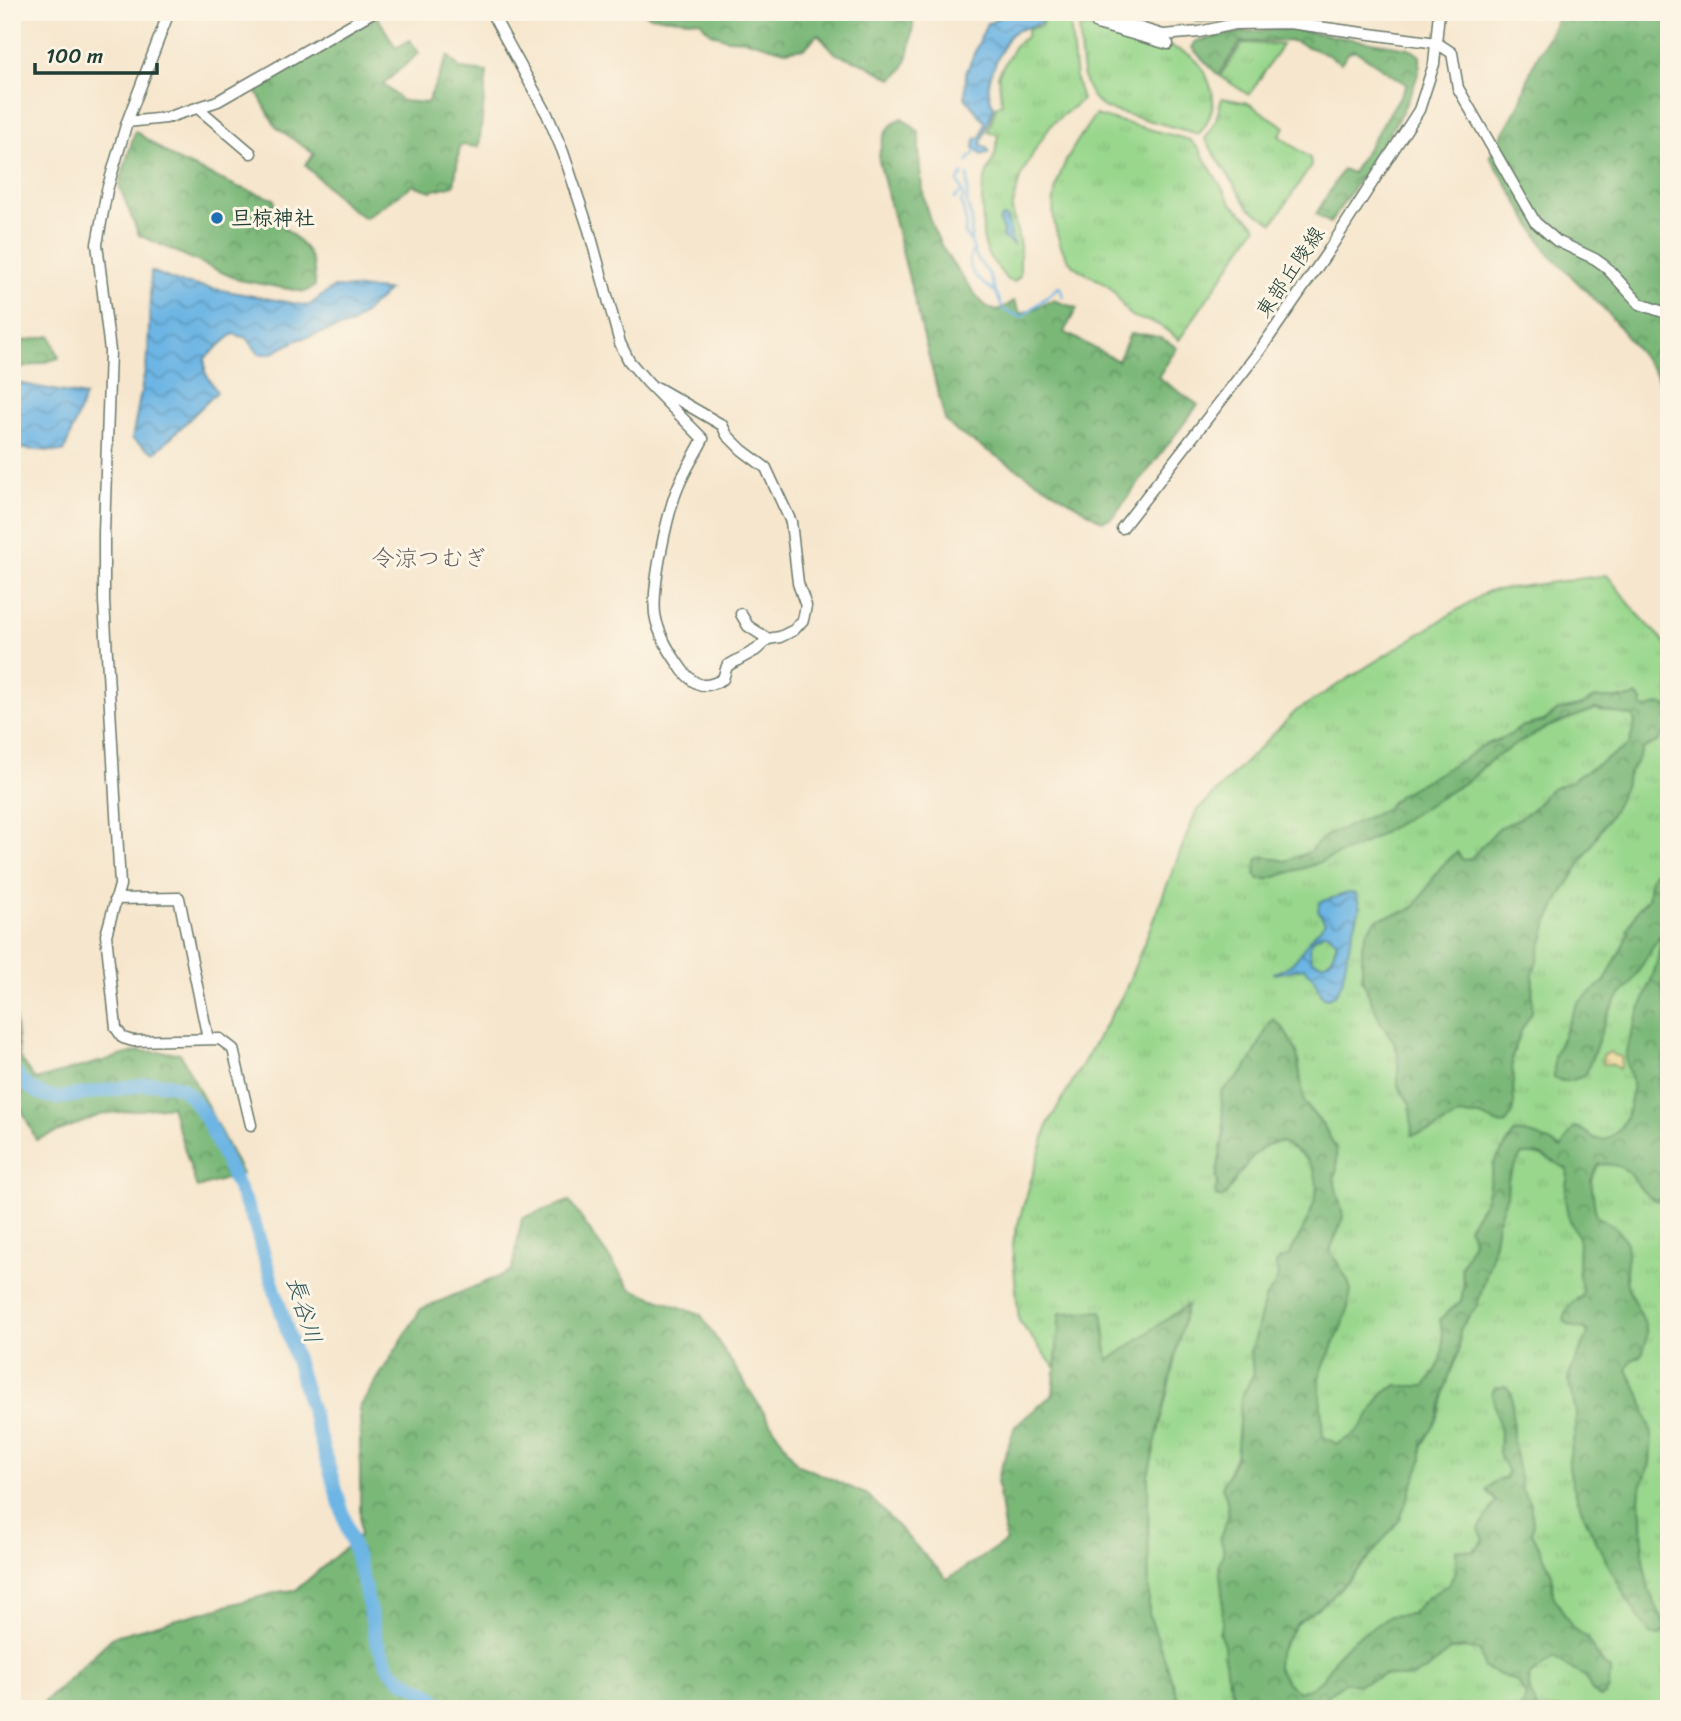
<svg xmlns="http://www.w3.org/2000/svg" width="1681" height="1721" font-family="Sriracha,'Klee One',sans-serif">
<defs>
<pattern id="grass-tufts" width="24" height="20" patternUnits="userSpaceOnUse" patternTransform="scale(1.75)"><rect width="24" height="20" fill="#98d78c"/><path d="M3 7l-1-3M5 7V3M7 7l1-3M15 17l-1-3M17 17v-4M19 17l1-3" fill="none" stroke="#83b979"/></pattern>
<pattern id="forest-crowns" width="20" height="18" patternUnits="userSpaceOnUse" patternTransform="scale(1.75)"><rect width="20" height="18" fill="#7ab878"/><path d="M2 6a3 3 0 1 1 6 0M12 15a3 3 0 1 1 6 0" fill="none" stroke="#639763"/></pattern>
<pattern id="sand-dots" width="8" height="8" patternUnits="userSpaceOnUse" patternTransform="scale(1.75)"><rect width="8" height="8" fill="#eeda9e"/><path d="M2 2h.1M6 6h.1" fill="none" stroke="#ccbc89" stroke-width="1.8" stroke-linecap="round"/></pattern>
<pattern id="water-waves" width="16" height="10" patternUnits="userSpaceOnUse" patternTransform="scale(1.75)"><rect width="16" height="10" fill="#6db5e4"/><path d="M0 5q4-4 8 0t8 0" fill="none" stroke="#5994ba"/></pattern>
</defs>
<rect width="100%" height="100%" fill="#fcf5e5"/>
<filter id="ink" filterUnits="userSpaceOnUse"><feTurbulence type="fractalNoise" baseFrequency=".0143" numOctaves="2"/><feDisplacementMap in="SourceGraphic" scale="14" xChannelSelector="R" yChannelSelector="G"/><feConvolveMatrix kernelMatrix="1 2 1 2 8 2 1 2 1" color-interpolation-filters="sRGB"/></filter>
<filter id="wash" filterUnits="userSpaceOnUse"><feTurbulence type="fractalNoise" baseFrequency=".00686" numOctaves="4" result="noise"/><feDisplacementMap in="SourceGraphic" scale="28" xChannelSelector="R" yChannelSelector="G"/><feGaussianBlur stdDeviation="1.57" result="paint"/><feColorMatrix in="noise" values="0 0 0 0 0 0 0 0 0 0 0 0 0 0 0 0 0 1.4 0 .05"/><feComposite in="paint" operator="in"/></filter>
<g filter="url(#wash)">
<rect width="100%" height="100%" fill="#f6e6cd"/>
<path fill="url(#grass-tufts)" stroke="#5c8a60" stroke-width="2" d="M1049,12H1069L1076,80L1082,100L1052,124L1036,148L1020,178L1012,209L1020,245V276L1014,282L1007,280L988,255L983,237L982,192L986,175L995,155L998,135L988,132L996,107L1002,103L998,75L1016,44L1026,37L1028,29L1040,26Z
M1079,25C1105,31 1172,43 1191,56C1202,64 1207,76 1211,88C1217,103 1209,122 1199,134L1107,109C1077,93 1082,55 1079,25Z
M1243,43L1282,45L1249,95L1220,76Z
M1222,98L1248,103L1285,127L1279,136L1310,158L1311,166L1273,223L1249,208L1205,139L1216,120Z
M1095,115L1190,140L1199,149L1231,203L1257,226L1179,340C1171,333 1163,326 1152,322C1145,320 1139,320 1132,316C1121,309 1119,295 1109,287C1099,278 1084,275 1073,265C1065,257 1061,248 1058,237C1042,190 1070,151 1095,115Z
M1607,575L1637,613L1669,647V1709H1153L1099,1425L1019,1321L1012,1244L1048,1124L1125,991L1196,812L1296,711L1488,591Z"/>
<path fill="url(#forest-crowns)" stroke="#4c7a56" stroke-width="2" d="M644,12H914C912,32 912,69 892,79L863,63L836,54L818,34L805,48L785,51L747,40L727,39L710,33L700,21L649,16Z
M1194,12H1258V17L1196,22Z
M1561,12H1669V405L1656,374L1607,312L1548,253L1490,156L1520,103L1532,67Z
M377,16L396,48L410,40L419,53L383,84L402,101L427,103L448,56L461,69L487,72L479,147L460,145L454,185L431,191L413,185L365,218L346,205L305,165L314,154L276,127L256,90Z
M1289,29L1409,48L1420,56C1424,95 1352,187 1330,223L1316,214L1343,169L1352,173L1407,85L1354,50L1348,53L1341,63L1326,54L1293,41L1241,42L1218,75L1192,48L1196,41L1242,32Z
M902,118L919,132C918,197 928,237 970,287C978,298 984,308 998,311L1014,301L1021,314L1053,300L1077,308L1064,332L1118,361L1130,334C1150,334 1161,335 1177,348L1158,377L1198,405L1112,518L1102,521L957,432L945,420L879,161C880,142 884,127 902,118Z
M135,131L177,160L238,187L274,199L276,221C301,243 316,250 315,286L305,292L239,280L139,235L119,186Z
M51,336L59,358L12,371V343Z
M1636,695L1642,701V707L1646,709L1659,704L1669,707V726L1659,741L1644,748L1628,776L1617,804L1561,895L1548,922L1533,974L1532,1013L1522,1029L1512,1057L1514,1103L1512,1114L1506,1123L1501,1125L1480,1116L1460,1115L1431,1131L1412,1135L1410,1104L1398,1086V1055L1395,1043L1381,1023L1362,979V945L1368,930L1377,919L1407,911L1416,905L1440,868L1457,852L1463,860L1470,859L1499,828L1521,818L1535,807L1549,790L1567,783L1629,745L1635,723L1633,716L1595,709L1548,727L1518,743L1487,763L1472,778L1364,844L1310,866L1269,879H1259L1255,875L1257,860L1263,856L1286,861L1309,852L1324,837L1384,810L1399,795L1464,759L1480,747L1510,735L1521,727L1544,721L1557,711L1582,705L1594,698H1631Z
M1669,847V978L1661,985L1667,1011L1668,1037L1658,1086L1662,1110L1669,1120V1189L1657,1201C1629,1189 1640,1163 1599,1164L1591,1180L1596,1216C1607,1222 1619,1227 1625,1240C1630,1253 1624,1270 1627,1284C1634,1311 1657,1324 1641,1356L1632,1360L1627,1370L1640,1395L1652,1434L1650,1464L1640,1490L1639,1501L1642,1512L1643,1560L1649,1591L1667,1629L1659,1636L1650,1634C1627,1602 1568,1499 1569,1461C1570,1445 1578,1431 1576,1414C1575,1402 1568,1389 1569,1377C1569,1372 1585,1342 1588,1333L1585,1329L1575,1327L1565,1322L1564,1316L1573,1301L1581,1297L1583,1291L1578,1272L1579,1237C1568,1223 1564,1205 1566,1186C1567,1179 1569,1176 1567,1169C1552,1161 1538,1150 1521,1155L1508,1179L1507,1195L1497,1223L1491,1259L1477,1306L1460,1329L1459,1351L1449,1376L1437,1420L1422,1445V1460L1400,1519L1369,1558L1331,1598L1296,1624L1278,1654L1277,1668L1290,1686L1299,1692L1310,1688L1322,1680L1337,1655L1356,1638L1390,1616L1411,1614L1428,1597L1449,1584L1456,1571V1549L1473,1551L1484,1540L1479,1529L1496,1501L1487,1490L1494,1482L1505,1478L1508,1472L1499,1454L1500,1431L1492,1393L1495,1388L1506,1386L1512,1394L1513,1442L1522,1490L1530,1503L1533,1522L1532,1532L1552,1574L1553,1595L1572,1627L1586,1637L1604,1665L1610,1669L1609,1688L1605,1695L1600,1697L1592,1691L1585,1677L1553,1658L1528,1677L1530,1692L1537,1709H1519L1523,1705L1526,1696L1518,1682L1484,1668L1480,1651L1465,1648L1450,1650L1428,1669L1411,1678L1385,1675L1357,1685C1340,1677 1333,1695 1320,1702C1318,1703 1310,1704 1308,1705L1306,1709H1238L1226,1671L1224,1645L1219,1632L1222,1624L1223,1599L1219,1565L1224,1550L1220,1538L1229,1514L1226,1496L1222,1487L1236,1457L1241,1398L1254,1373L1250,1351L1255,1339L1265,1298L1274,1287L1278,1277L1276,1264L1280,1259L1289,1256C1302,1229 1334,1185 1305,1158C1299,1151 1289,1147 1282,1142C1256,1141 1240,1174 1227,1193L1223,1197H1218L1215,1192L1218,1182L1216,1179L1224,1131L1221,1092C1230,1084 1240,1077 1246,1068C1257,1052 1262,1034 1273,1019L1283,1028L1297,1052L1304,1102L1325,1128L1336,1149L1337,1169L1334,1180L1343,1216L1341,1224L1330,1250L1347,1279L1351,1290L1346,1316L1319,1377L1323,1436L1337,1444L1352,1436L1362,1426L1384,1392L1396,1386H1425C1446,1360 1445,1351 1440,1319L1461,1301L1464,1285L1461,1268L1473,1241L1468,1227L1486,1199L1494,1163L1514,1133C1532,1131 1545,1140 1561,1148L1574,1127C1589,1128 1595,1152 1616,1132C1628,1121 1633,1098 1632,1082C1632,1075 1626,1068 1626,1061C1628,1023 1664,967 1660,935L1631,984L1619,996L1607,1016L1586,1074C1576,1080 1564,1085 1554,1077V1056L1577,1004L1605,981L1629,933L1627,930L1638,909L1648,899L1651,877L1667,855Z
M12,922L16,943L13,996L19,1056L35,1080L138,1051L180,1053L242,1174L197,1188L171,1106L103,1114L36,1140L12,1089Z
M569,1201L631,1289L701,1315L797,1464L868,1495L947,1579L1006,1542L997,1480L1015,1426L1053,1394L1060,1313L1102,1311L1108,1361L1187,1305L1148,1476L1149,1614L1182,1709H37L114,1636L278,1592L296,1590L360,1535V1407L421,1309L512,1271L522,1218Z"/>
<path fill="url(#sand-dots)" stroke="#868c69" stroke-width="2" d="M1611,1052L1613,1055L1622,1057L1619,1069L1611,1064H1603V1055Z"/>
<path fill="url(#water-waves)" stroke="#46798c" stroke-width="2" fill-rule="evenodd" d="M1004,12H1042L1043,18L1040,23C1029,28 1019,27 1010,35C1005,40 1005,44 1002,50C993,67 982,87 994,106L981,144L987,148L989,152L982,155L974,148L975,139L981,137L985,122L965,98L966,73L987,23L992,22Z
M1002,217H1007L1013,245L1002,237L1003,231L999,221Z
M151,271L178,282L308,306L334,287L389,290L352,324L297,340L271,354H259L247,338L233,334L205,358V372L217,392L155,453L132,439L148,355Z
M12,382L85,396L64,452L12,448Z
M1348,893L1356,894L1360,908L1350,941L1342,982L1335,995L1328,998L1322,996L1313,976L1304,968L1275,974L1274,973C1297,965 1297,957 1310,939C1315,933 1321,929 1325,922L1318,910L1320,902ZM1323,933H1329L1337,943L1331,959L1323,964L1311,960L1309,948L1313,940Z"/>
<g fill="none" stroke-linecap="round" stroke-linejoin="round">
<path stroke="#6db5e4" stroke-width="2.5" d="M967,162L976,150
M968,175L967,204L972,219L971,242L976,257L989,274L1003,310L1022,317L1060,286L1063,297
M962,191L964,198L961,202L966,221L965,234L971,242
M954,199L962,191L958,181L963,174
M974,249C961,268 979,281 994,291"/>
<path stroke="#6db5e4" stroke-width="14" d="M12,1067C22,1086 37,1095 58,1098L153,1083L168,1084L182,1088L193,1099L206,1118L254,1222L362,1576L377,1643L390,1669L401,1679L431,1695L443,1709"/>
</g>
</g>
<g filter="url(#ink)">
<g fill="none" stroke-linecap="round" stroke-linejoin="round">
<defs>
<path id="minor" d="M169,12L127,122L107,190L97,244L110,351L104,533V601L120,885L106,935L116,1028L123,1038L133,1041L220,1039L233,1049L251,1125
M491,12L547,114L563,152L589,230L620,343L629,361L648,383L703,439C695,455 685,470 678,487C667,514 652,585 655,614C658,635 671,654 683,671C696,687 705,689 723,679L727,666L756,650L768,639
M1098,12L1097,24L1168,44
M1098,15L1163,35L1199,32L1235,24L1289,23L1437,43L1452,53L1458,88L1535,222L1557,241L1595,259L1605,266L1640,304L1669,314
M198,108L251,153
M127,122L166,118L218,101L373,12
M658,388L722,425L727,435L742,450L766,468L791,522L798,583L806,606L803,620L794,630L780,637L768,639L748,626L741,614
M1122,528L1258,353L1327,253L1419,110L1434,64L1439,12
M115,899L179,898L208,1039"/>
</defs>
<use href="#minor" stroke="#6a786a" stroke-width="13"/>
<use href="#minor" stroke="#fff" stroke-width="10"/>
</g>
</g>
<circle fill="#1f6fb2" stroke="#fcf5e5" stroke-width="2.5" cx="217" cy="218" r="7"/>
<g text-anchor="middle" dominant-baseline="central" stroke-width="6" stroke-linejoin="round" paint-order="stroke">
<g font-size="21" font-weight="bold" fill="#1f3d34" stroke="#fcf5e5" text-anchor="start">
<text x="231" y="218">旦椋神社</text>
</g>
<g font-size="21" fill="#1f3d34" stroke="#fcf5e5">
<text transform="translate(1290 272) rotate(-56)">東部丘陵線</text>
</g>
<g font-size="23" fill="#676165" stroke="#fcf5e5">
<text x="429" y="558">令涼つむぎ</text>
</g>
<g font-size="23" font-style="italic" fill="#325b60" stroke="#fcf5e5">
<text transform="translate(304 1310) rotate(73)">長谷川</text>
</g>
</g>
<rect width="1681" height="1721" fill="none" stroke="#fcf5e5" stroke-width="42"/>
<path d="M35 63v10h122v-10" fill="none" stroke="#1f3d34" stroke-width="3.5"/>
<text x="46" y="63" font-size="21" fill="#1f3d34" stroke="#fcf5e5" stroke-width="5" paint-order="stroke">100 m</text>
</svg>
